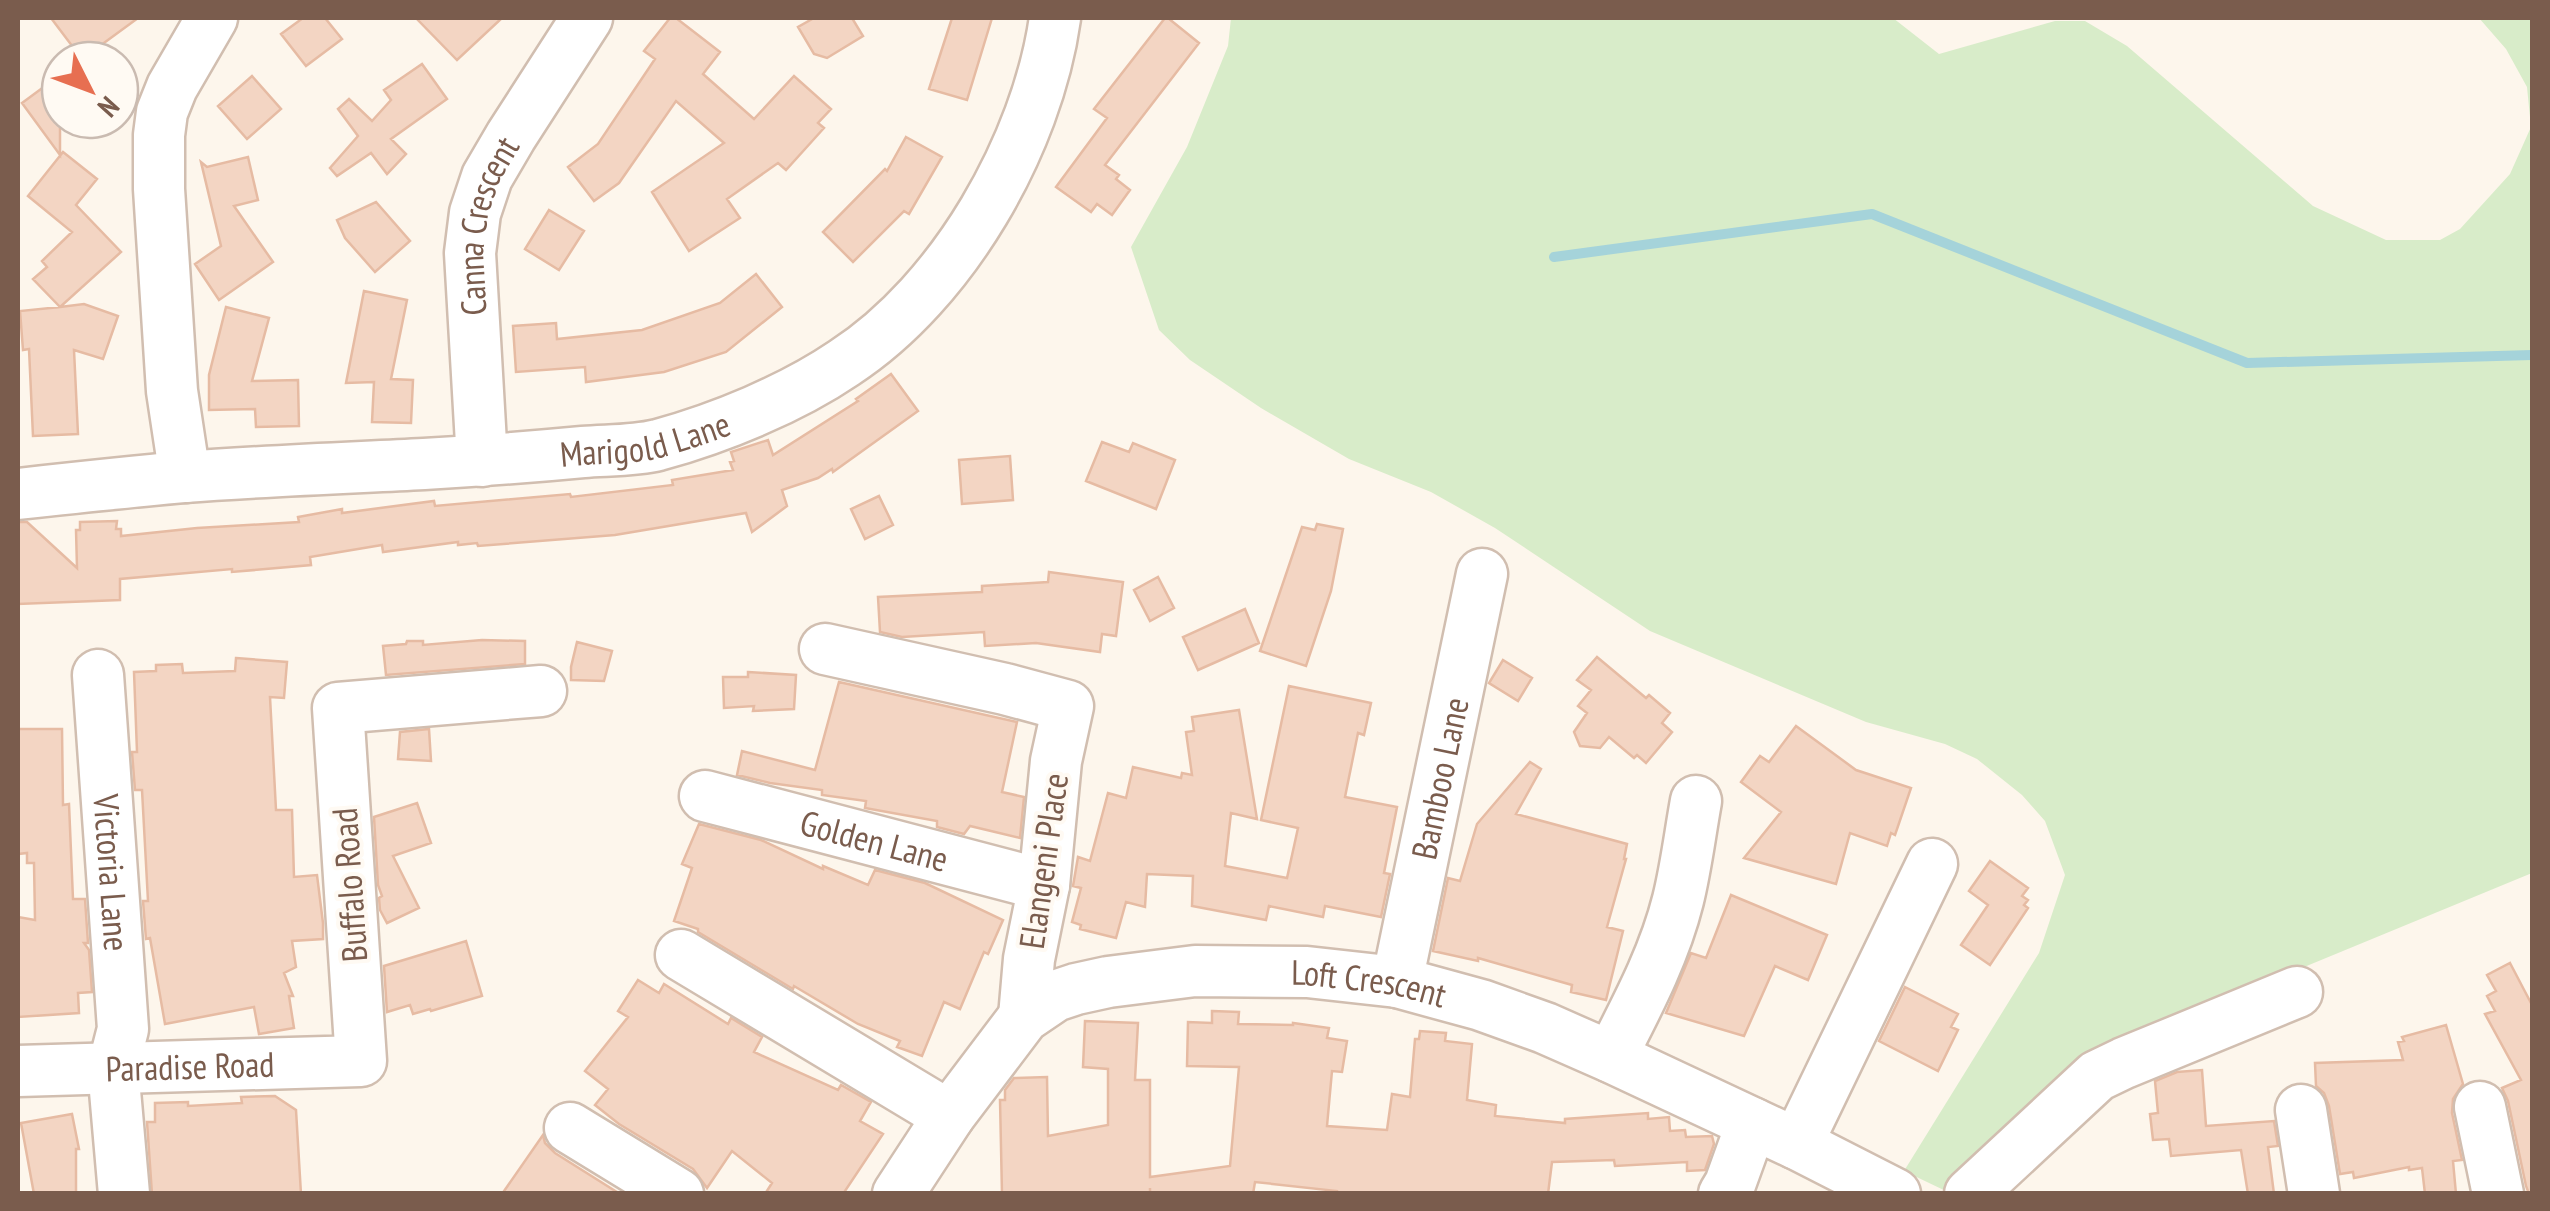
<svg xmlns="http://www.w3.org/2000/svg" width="2550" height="1211" font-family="'PT Sans Narrow',sans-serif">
<rect width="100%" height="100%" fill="#fdf6ec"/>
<path fill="#d8ecc9" d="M1231,18H1893L1939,54L2055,21H2085L2127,46L2313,206L2386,240H2440L2460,229L2510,174L2531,127L2527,87L2506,49L2479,18H2532V873L2159,1027L1950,1193L1904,1171L2039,953L2065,875L2045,821L2022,795L1977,759L1945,744L1866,722L1650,631L1495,528L1431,492L1349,459L1261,408L1190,360L1159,330L1131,247L1187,147L1228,46Z"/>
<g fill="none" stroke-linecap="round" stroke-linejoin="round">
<path stroke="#a5d3da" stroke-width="10" d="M1554,257L1872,214L2247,363L2532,355"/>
</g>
<path fill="#f3d5c3" stroke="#e6bba3" stroke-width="2.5" d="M51,18H138L82,59Z
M303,18H325L342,39L306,66L281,34Z
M416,18H502L457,60Z
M670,18H676L720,52L703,74L754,119L794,76L831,109L818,123L824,128L786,170L778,163L727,199L740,218L689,251L652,192L724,143L676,101L619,183L594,201L568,167L598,144L655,59L644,51Z
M814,18H852L863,36L827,58L814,54L798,27Z
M952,18H992L967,100L929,89Z
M1165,18H1168L1199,43L1105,165L1119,175L1116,179L1130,190L1112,215L1097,204L1091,212L1056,187L1107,118L1094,109Z
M422,64L447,99L391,139L406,154L387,174L371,153L337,176L330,168L358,136L338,109L349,99L372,121L391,100L384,90Z
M60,75V155L22,103Z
M252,76L281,109L247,139L218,106Z
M906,137L942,157L909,214L904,211L853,262L823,232L885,169L887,171Z
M63,152L97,179L76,205L121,252L60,307L84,304L118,316L103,359L74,350L78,434L33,436L29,349L23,350L20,311L60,307L33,279L47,267L42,261L72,232L28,196Z
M248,157L258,200L234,206L273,262L219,300L195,264L221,246L201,162L207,167Z
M376,202L410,241L375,272L345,238L337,220Z
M549,210L584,231L559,270L525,249Z
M756,274L782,307L726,352L664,372L586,382L585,367L516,372L513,326L556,323L557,339L642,330L720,303Z
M364,291L407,300L391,379L413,380L411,423L372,422L374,382L346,383Z
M226,307L269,318L252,381L298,380L299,426L256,427L255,409L209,410V375Z
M891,374L918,411L833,472L832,469L818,478L782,490L787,506L752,532L746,513L615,535L478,546L477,543L458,545V542L383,552L382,545L310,557L311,565L232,572V569L120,579V600L18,604V522H27L77,568L76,530H80V522L117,521L116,529H121V536L197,528L299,522L298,517L342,509V513L434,501L435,506L570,494L571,497L673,485L672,480L733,470L730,462L734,461L731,452L768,440L773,455L858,401L856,399Z
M1102,442L1129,452L1133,443L1175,460L1156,509L1086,481Z
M1010,456L1013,500L962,504L959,460Z
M879,496L893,525L865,539L851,509Z
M1317,524L1343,529L1331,591L1306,666L1260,651L1302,527L1315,530Z
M1049,572L1123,582L1116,636L1102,634L1100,652L1036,643L985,646L984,632L902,637L880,632L878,597L982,592V586L1048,582Z
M1158,577L1174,608L1150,621L1134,590Z
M1245,609L1259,643L1198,670L1183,637Z
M482,640L525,641V664L386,675L383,646L406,644L407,641H423V645Z
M577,642L612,651L604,681L571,680V667Z
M1597,657L1646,698L1649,695L1670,713L1662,723L1672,732L1646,763L1637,755L1634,758L1609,737L1600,748L1580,746L1574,732L1587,713L1578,706L1591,690L1577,680Z
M236,658L287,662L284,698L270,697L276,810H292L294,877L317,875L323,923V939L292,941L296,967L284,973L293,996H289L294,1028L259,1034L254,1007L165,1024L150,938L146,939L143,901H148L142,790H135L132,752H137L134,672L156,671V665L182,664L183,673L235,671Z
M1503,660L1532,678L1518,701L1489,683Z
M748,672L796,675L794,709L753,711L754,706L724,708L723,677H748Z
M839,682L1017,722L1002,792L1024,797L1020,838L970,826L964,834L937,827V821L865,808L866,801L822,795V790L770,783L737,775L742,751L815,770Z
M1289,686L1371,703L1364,735L1358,733L1345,797L1397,807L1384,873L1390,874L1381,917L1325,906L1323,917L1269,906L1266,920L1192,906L1193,876L1147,874L1145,907L1126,902L1116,938L1080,929L1081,925L1072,922L1081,888L1073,886L1078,857L1090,861L1108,793L1126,798L1133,767L1181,778L1182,773L1192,775L1186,732L1194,731L1192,717L1239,710L1257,819L1231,813L1225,866L1287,878L1298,828L1261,820Z
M1796,726L1856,770L1911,788L1895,835L1891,833L1887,846L1850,833L1836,884L1744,858L1781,812L1741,782L1760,756L1769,762Z
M18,729H62L63,805L69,804L73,899H85L88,943H84L89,950L92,992L78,993L79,1013L18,1017V917L35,920L34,863H27V853L18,854Z
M429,729L431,761L398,759L400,732Z
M1530,762L1541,769L1516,814L1627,844L1624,859H1626L1607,927L1623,931L1606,1000L1571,992L1572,985L1558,981L1478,958V961L1433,951L1448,878L1460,881L1477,824Z
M417,803L431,843L393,856L419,908L387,923L380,910L379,898L382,896L378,885L374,817Z
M699,824L761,840L823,869V866L868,885L875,870L925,883L1003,920L988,954L984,952L960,1009L944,1002L922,1056L897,1047L900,1041L858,1024L794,986L793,989L698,932V929L674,921L692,868L682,864Z
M1990,861L2028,888L2022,896L2028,900L2024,905L2028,908L1990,965L1961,945L1988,905L1969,891Z
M1731,895L1827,935L1808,980L1775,966L1744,1036L1666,1013L1691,953L1706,958Z
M466,941L482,996L431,1011L430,1009L413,1014L410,1005L387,1012L384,966Z
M2510,963L2532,1005V1194H2529L2526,1186L2508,1101L2502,1088L2521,1080L2485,1014L2495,1011L2487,996L2496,991L2487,975Z
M638,980L659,993L664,984L728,1024L731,1018L762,1037L754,1052L838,1090L841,1085L871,1102L860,1121L883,1134L843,1194H765L772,1183L732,1151L707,1188L693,1169L619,1124L595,1105L608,1089L585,1071L628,1017L618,1011Z
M1905,987L1958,1014L1951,1027L1958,1030L1938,1071L1879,1041Z
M1212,1011L1239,1012L1238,1024L1293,1025V1023L1329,1028L1327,1038L1347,1041L1342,1072L1332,1071L1327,1126L1387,1130L1392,1094L1410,1097L1415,1039H1419L1420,1031L1446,1033L1445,1041L1472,1044L1467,1100L1496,1105L1495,1116L1565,1123V1119L1648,1113V1119L1669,1117L1670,1131L1685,1130L1686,1137L1712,1136L1714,1144L1705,1170L1687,1171V1162L1615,1166L1614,1160L1552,1162L1548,1194H1337V1191L1255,1182L1253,1194H1150V1188V1194H1002L1000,1100H1005V1090L1014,1078L1047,1077L1048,1136L1108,1125V1069L1083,1067L1085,1021L1138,1023L1135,1080H1150V1177L1230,1166L1239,1067L1187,1066L1188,1022L1212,1023Z
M2446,1025L2463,1084L2453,1099L2452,1113L2462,1160L2453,1161L2456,1194H2425L2422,1168L2409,1170V1167L2354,1178L2353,1172L2340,1174L2329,1106L2324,1093L2316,1086L2315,1063L2403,1060L2398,1042L2404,1041L2402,1037Z
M2202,1070L2206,1126L2274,1121L2278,1146L2268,1147L2274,1194H2248L2241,1150L2171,1156L2169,1139L2153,1140L2150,1114L2158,1113L2155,1081L2177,1072Z
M275,1096L296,1110L301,1194H152L147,1122H155V1103L188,1102V1106L242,1103L241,1097Z
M72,1114L79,1149H76V1194H34L21,1123Z
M543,1135L545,1143L555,1153L620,1194H502Z"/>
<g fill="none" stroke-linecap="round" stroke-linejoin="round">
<defs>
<g id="minor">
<path id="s1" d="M482,461L470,253L475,213L487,177L511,136L587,18"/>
<path d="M185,477L172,391L159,189V135L162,112L172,87L212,18"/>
<path id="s2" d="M18,494C73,488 128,482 183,477C263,471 344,468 424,464C477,461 530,457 583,452C607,450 634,451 658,445C720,428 791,399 844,363C953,292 1037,145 1055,18"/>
<path d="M825,649L1005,689L1068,706L1056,761L1044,885L1029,959L1024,1017"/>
<path id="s3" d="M98,675L123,1029L113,1068L124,1194"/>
<path id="s4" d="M705,796L1044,885"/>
<path d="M681,955L949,1116"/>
<path id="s5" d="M1397,982L1482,574"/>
<path d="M1611,1057C1637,1006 1664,956 1678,900C1686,868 1690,834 1696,801"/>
<path id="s6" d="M18,1071L361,1061L338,708L541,691"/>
<path d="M2480,1107L2498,1194"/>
<path d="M2301,1110L2314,1194"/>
<path d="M570,1128L678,1194"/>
<path d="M1797,1144L1932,864"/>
<path id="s7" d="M898,1194L949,1116L1024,1017L1055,996L1076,989L1108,982L1195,971L1307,972L1397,982L1481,1005L1545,1028L1611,1057L1797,1144L1895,1194"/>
<path d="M1724,1194L1730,1184L1752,1123"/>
<path d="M1970,1194L2097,1076L2124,1063L2297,992"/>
</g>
</defs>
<use href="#minor" stroke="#d1beb0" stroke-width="55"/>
<use href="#minor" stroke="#fff" stroke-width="50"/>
</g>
<g text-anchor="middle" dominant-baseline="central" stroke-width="8" stroke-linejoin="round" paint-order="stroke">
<g font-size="35" fill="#7a5c4d" stroke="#fffaf3">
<text stroke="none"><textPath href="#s1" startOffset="238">Canna Crescent</textPath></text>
<text stroke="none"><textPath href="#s2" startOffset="630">Marigold Lane</textPath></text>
<text stroke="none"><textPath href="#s5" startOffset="208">Bamboo Lane</textPath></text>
<text stroke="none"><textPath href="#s4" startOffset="175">Golden Lane</textPath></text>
<text transform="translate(1043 861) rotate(-82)">Elangeni Place</text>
<text stroke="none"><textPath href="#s3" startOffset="198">Victoria Lane</textPath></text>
<text transform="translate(349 885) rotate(-94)">Buffalo Road</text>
<text stroke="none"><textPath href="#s7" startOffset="572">Loft Crescent</textPath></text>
<text stroke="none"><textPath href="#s6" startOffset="172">Paradise Road</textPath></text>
</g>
</g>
<rect width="2550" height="1211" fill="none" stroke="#7a5c4d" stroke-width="40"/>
<g transform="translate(90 90) rotate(132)"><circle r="48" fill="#fffaf3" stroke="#cabbb1" stroke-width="2.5"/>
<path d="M0-8L18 38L0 25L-18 38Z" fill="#e76f51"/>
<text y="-15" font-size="28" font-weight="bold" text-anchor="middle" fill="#7a5c4d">N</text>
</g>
</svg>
